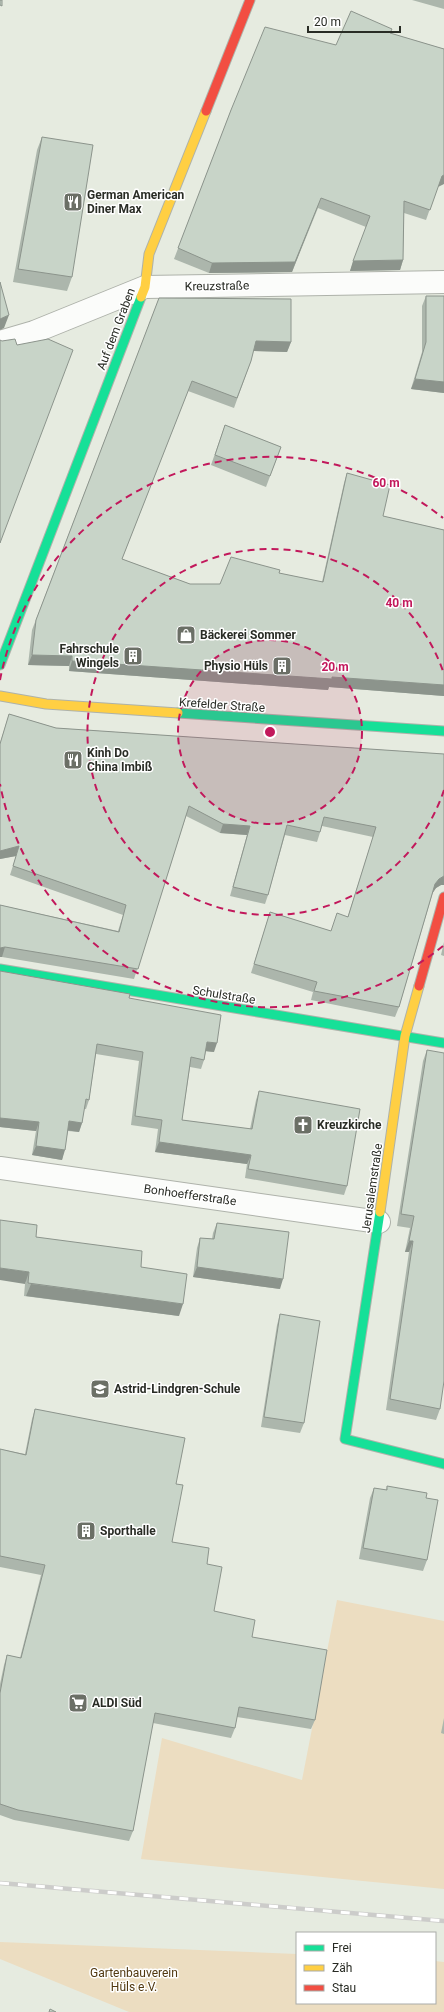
<svg xmlns="http://www.w3.org/2000/svg" width="444" height="2012" font-family="Roboto,sans-serif">
<rect width="100%" height="100%" fill="#e6ebe0"/>
<path fill="#ecddc1" d="M337,1600L444,1621V1889L141,1859L162,1738L302,1780Z
M0,1942L297,1954V2003H435V1961L444,1962V2012H129L0,1959Z"/>
<g fill="none" stroke-linecap="round" stroke-linejoin="round">
<defs>
<path id="street" d="M0,342L34,332L145,287L444,282
M0,1168L379,1222"/>
<path id="fast" d="M0,665L141,297
M178,713L444,731
M0,969L444,1043
M380,1212L345,1439L444,1464"/>
<path id="slow" d="M141,297L145,287L149,254L206,111
M0,696L46,704L178,713
M380,1212L405,1036L419,986"/>
<path id="jam" d="M206,111L250,0
M419,986L444,897"/>
</defs>
<use href="#street" stroke="#aeb2aa" stroke-width="24"/>
<use href="#fast" stroke="#aeb2aa" stroke-width="11"/>
<use href="#slow" stroke="#aeb2aa" stroke-width="11"/>
<use href="#jam" stroke="#aeb2aa" stroke-width="11"/>
<use href="#street" stroke="#fbfcfa" stroke-width="22"/>
<use href="#fast" stroke="#16e098" stroke-width="9"/>
<use href="#slow" stroke="#ffcf43" stroke-width="9"/>
<use href="#jam" stroke="#f24e42" stroke-width="9"/>
<defs>
<path id="rail" d="M0,1883L444,1921"/>
</defs>
<use href="#rail" stroke="#ccccca" stroke-width="4.5"/>
<use href="#rail" stroke="#fff" stroke-width="3" stroke-dasharray="9" stroke-linecap="butt"/>
</g>
<path fill="#acb6ac" d="M412,0H444V9Z
M390,33L444,49V183L438,186L426,220L404,213L403,260L400,270L350,271L366,227L318,208L292,272L209,273L174,259L231,110L336,45Z
M42,137L72,277L67,291L13,282L37,150Z
M426,296H444V393L411,389L422,352V306Z
M159,298L291,342L287,352L253,351L251,361L234,408L188,391L122,559L190,584H220L279,573L322,582L344,483L347,473L383,516L444,530V696L329,687L328,690L69,671V666L28,665L32,630Z
M225,425L281,447L266,487L211,465Z
M9,714L56,728L444,754V885H441L436,888L433,892L399,1007L395,1017L311,1000L313,992L251,973L270,912L331,931L348,916L373,837L322,826L317,842L285,835L268,895L265,904L230,896L247,835L220,833L186,816L134,979L2,957L0,905L118,931L123,915L10,875L16,856L0,859V743Z
M444,942V956L441,955Z
M0,971L129,998L214,1052L206,1051L204,1060L201,1069L190,1067L182,1120L250,1129L256,1100L259,1091L347,1186L344,1195L245,1178L247,1164L155,1152L158,1129L131,1125L139,1061L96,1054L89,1100L86,1109H84L82,1123L79,1132L68,1131L62,1160L32,1155L36,1131L0,1127Z
M427,1050L440,1409L436,1420L386,1410L409,1252H405L410,1228L397,1226L423,1061Z
M217,1223L280,1289L193,1277L197,1248L200,1238L212,1239L213,1233Z
M36,1237L141,1267L179,1316L24,1296L25,1284Z
M280,1314L304,1423L300,1433L261,1427L277,1325Z
M35,1409L176,1484L172,1542L207,1564L214,1611L252,1637L315,1720L311,1729L237,1717L235,1728L231,1738L153,1723L133,1831L129,1841L14,1820L0,1815V1684L4,1665L7,1655L20,1658L41,1575L0,1567V1449L25,1454L32,1419Z
M387,1486L427,1560L423,1571L359,1559L370,1498L374,1488L386,1490Z
M444,1718V1734L441,1733Z"/>
<path fill="#8c948c" d="M444,175V184L438,187L442,176Z
M321,198L292,272L209,273L212,263Z
M403,260L400,270L350,271L353,261Z
M9,315L4,328L0,330V319Z
M256,341L291,342L287,352L252,351Z
M415,379L444,382V393L411,389Z
M32,655L72,656L69,666L28,665Z
M72,661L332,677L444,685V696L329,687L328,690L69,671Z
M223,824L250,826L247,835L220,833Z
M19,846L16,856L0,859V851Z
M444,876V885H441L436,888L432,894L435,884L439,879Z
M5,947L2,957H0V948Z
M207,1042L217,1043L214,1052L204,1051Z
M0,1118L39,1122L36,1131L0,1127Z
M69,1121L82,1123L79,1132L65,1130Z
M159,1142L251,1155L247,1164L155,1152Z
M36,1146L65,1150L62,1160L32,1155Z
M409,1241H413L409,1252H405Z
M197,1267L283,1279L280,1289L193,1277Z
M0,1268L29,1272L25,1284L0,1280Z
M31,1284L183,1304L179,1316L26,1296Z"/>
<path fill="#c8d4c8" stroke="#8c948c" d="M0,0H2V6L0,5Z
M351,11L392,29L390,33L444,49V175L442,176L430,210L404,201L403,260L353,261L370,216L321,198L295,262L212,263L178,248L231,110L265,27L336,45Z
M42,137L93,145L72,277L18,269Z
M0,282L9,315L0,319Z
M426,296H444V382L415,379L426,342Z
M159,298L291,299V342L256,341L251,361L237,398L192,381L122,559L190,584H220L231,557L280,570L279,573L323,582L347,473L390,485L383,516L444,530V685L332,677V679L72,661V656L32,655L36,620Z
M15,339L17,345L48,339L73,350L0,543V340L2,341Z
M225,425L281,447L270,476L215,455Z
M9,714L56,728L444,754V876L439,879L435,884L399,1007L314,991L317,982L254,964L270,912L331,931L337,913L348,917L376,827L324,817L320,832L287,825L268,895L233,887L250,826L223,824L189,806L138,969L5,947L0,948V905L119,932L126,905L13,866L19,846L0,851V744Z
M0,971L130,994L129,998L221,1015L217,1043L207,1042L204,1060L191,1057L182,1120L252,1129L259,1091L360,1109L347,1186L248,1169L251,1155L159,1142L162,1120L135,1116L143,1052L97,1044L89,1100L86,1099L82,1123L69,1121L65,1150L36,1146L39,1122L0,1118Z
M427,1050L444,1053V1381L440,1409L390,1399L413,1241H409L414,1216L401,1214Z
M0,1220L37,1225L36,1237L142,1251L141,1267L187,1274L183,1304L28,1283L29,1272L0,1268Z
M217,1223L289,1232L283,1279L197,1267L200,1238L214,1239Z
M280,1314L320,1321L304,1423L264,1417Z
M35,1409L185,1438L176,1484L183,1485L172,1542L209,1548L207,1564L222,1567L214,1611L255,1620L252,1637L327,1650L315,1720L239,1707L235,1728L155,1713L133,1831L18,1810L0,1804V1693L7,1655L21,1658L45,1565L0,1556V1449L26,1455Z
M387,1486L427,1493L426,1498L438,1500L427,1560L363,1548L374,1488L387,1490Z
M50,2009L56,2012H49Z"/>
<circle cx="270" cy="732" r="92" fill="#c2185b" fill-opacity=".12"/>
<g fill="none" stroke="#c2185b" stroke-width="2" stroke-dasharray="7 5">
<circle cx="270" cy="732" r="92"/>
<path d="M444 790A183 183 0 1 1 444 674"/>
<path d="M443 946A275 275 0 0 1 0 784M0 680A275 275 0 0 1 443 518"/>
</g>
<defs>
<symbol id="restaurant-square" viewBox="-11 -11 22 22"><rect x="-9" y="-9" width="18" height="18" rx="4" fill="#6b6f66" stroke="#fff"/><path d="M-5-6h1v4h1v-4h1v4h1v-4h1v5L-1.5 .5V6h-2V.5L-5-1ZM5-6V6H3V1.5H1.5Q1.5-4 5-6Z" fill="#fff"/></symbol>
<symbol id="shop-square" viewBox="-11 -11 22 22"><rect x="-9" y="-9" width="18" height="18" rx="4" fill="#6b6f66" stroke="#fff"/><path d="M-5-2.5h2.3a2.7 3.5 0 0 1 5.4 0H5L5.5 6h-11ZM-1.5-2.5h3a1.5 2.3 0 0 0-3 0Z" fill="#fff"/></symbol>
<symbol id="building-square" viewBox="-11 -11 22 22"><rect x="-9" y="-9" width="18" height="18" rx="4" fill="#6b6f66" stroke="#fff"/><path d="M-4-6H4V6H1V3H-1V6H-4ZM-2.5-4.3h1.7v1.8h-1.7ZM.8-4.3h1.7v1.8H.8ZM-2.5-1h1.7V.8h-1.7ZM.8-1h1.7V.8H.8Z" fill="#fff"/></symbol>
<symbol id="church-square" viewBox="-11 -11 22 22"><rect x="-9" y="-9" width="18" height="18" rx="4" fill="#6b6f66" stroke="#fff"/><path d="M-1.2-6h2.4v3.5h3.3v2.4h-3.3V6h-2.4V-.1h-3.3v-2.4h3.3Z" fill="#fff"/></symbol>
<symbol id="school-square" viewBox="-11 -11 22 22"><rect x="-9" y="-9" width="18" height="18" rx="4" fill="#6b6f66" stroke="#fff"/><path d="M0-5L7-2L0 1L-7-2ZM-4 1L0 2.5L4 1V4Q0 6-4 4Z" fill="#fff"/></symbol>
<symbol id="supermarket-square" viewBox="-11 -11 22 22"><rect x="-9" y="-9" width="18" height="18" rx="4" fill="#6b6f66" stroke="#fff"/><path d="M-6-5.5h2.5l.6 2H6L4.5 2H-2.5L-4.4-4H-6ZM-1.5 3.2a1.3 1.3 0 1 0 .1 0ZM3 3.2a1.3 1.3 0 1 0 .1 0Z" fill="#fff"/></symbol>
</defs>
<g fill-rule="evenodd">
<use href="#restaurant-square" x="62" y="191" width="22" height="22"/>
<use href="#shop-square" x="175" y="624" width="22" height="22"/>
<use href="#building-square" x="122" y="645" width="22" height="22"/>
<use href="#building-square" x="271" y="655" width="22" height="22"/>
<use href="#restaurant-square" x="62" y="749" width="22" height="22"/>
<use href="#church-square" x="292" y="1114" width="22" height="22"/>
<use href="#school-square" x="89" y="1378" width="22" height="22"/>
<use href="#building-square" x="75" y="1520" width="22" height="22"/>
<use href="#supermarket-square" x="67" y="1692" width="22" height="22"/>
</g>
<g text-anchor="middle" dominant-baseline="central" stroke-width="3" stroke-linejoin="round" paint-order="stroke">
<g font-size="12" font-weight="bold" fill="#292c25" stroke="#fff" text-anchor="start">
<text x="87" y="195">German American<tspan x="87" dy="14">Diner Max</tspan></text>
<text x="200" y="635">Bäckerei Sommer</text>
<text x="119" y="649" text-anchor="end">Fahrschule<tspan x="119" dy="14">Wingels</tspan></text>
<text x="268" y="666" text-anchor="end">Physio Hüls</text>
<text x="87" y="753">Kinh Do<tspan x="87" dy="14">China Imbiß</tspan></text>
<text x="317" y="1125">Kreuzkirche</text>
<text x="114" y="1389">Astrid-Lindgren-Schule</text>
<text x="100" y="1531">Sporthalle</text>
<text x="92" y="1703">ALDI Süd</text>
</g>
<g font-size="12" fill="#292c25" stroke="#fff">
<text transform="translate(217 286) rotate(-1)">Kreuzstraße</text>
<text transform="translate(116 329) rotate(-69)">Auf dem Graben</text>
<text transform="translate(222 705) rotate(4)">Krefelder Straße</text>
<text transform="translate(224 995) rotate(9)">Schulstraße</text>
<text transform="translate(372 1188) rotate(-82)">Jerusalemstraße</text>
<text transform="translate(190 1195) rotate(8)">Bonhoefferstraße</text>
</g>
<g font-size="12" fill="#513810" stroke="#fff">
<text x="134" y="1973">Gartenbauverein<tspan x="134" dy="14">Hüls e.V.</tspan></text>
</g>
</g>
<circle cx="270" cy="732" r="6" fill="#c2185b" stroke="#fff" stroke-width="2"/>
<g font-size="12" text-anchor="middle" font-weight="bold" fill="#c2185b" stroke="#fff" stroke-width="3" stroke-linejoin="round" paint-order="stroke">
<text x="386" y="487">60 m</text>
<text x="399" y="607">40 m</text>
<text x="335" y="671">20 m</text>
</g>
<rect x="296" y="1932" width="140" height="72" fill="#ffffff" stroke="#a9aba8"/>
<rect x="304" y="1945" width="20" height="6" fill="#16e098" stroke="#a9aba8"/>
<text x="332" y="1952" font-size="12" fill="#292c25">Frei</text>
<rect x="304" y="1965" width="20" height="6" fill="#ffcf43" stroke="#a9aba8"/>
<text x="332" y="1972" font-size="12" fill="#292c25">Zäh</text>
<rect x="304" y="1985" width="20" height="6" fill="#f24e42" stroke="#a9aba8"/>
<text x="332" y="1992" font-size="12" fill="#292c25">Stau</text>
<path d="M308 26v6h92v-6" fill="none" stroke="#292c25" stroke-width="2"/>
<text x="314" y="26" font-size="12" fill="#292c25" stroke="#ffffff" stroke-width="3" paint-order="stroke">20 m</text>
</svg>
